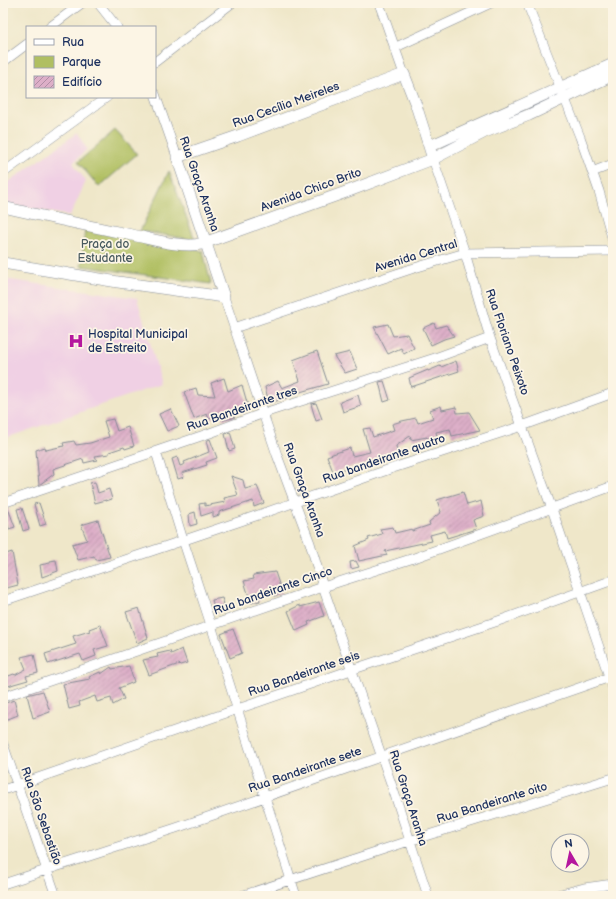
<svg xmlns="http://www.w3.org/2000/svg" width="616" height="899" font-family="'Balsamiq Sans',sans-serif">
<defs>
<pattern id="building-hatch" width="6" height="6" patternUnits="userSpaceOnUse"><rect width="6" height="6" fill="#ddafc8"/><path d="M-1 1l2-2M0 6l6-6M5 7l2-2" fill="none" stroke="#b28fa6"/></pattern>
</defs>
<rect width="100%" height="100%" fill="#fcf5e5"/>
<filter id="ink" filterUnits="userSpaceOnUse"><feTurbulence type="fractalNoise" baseFrequency=".025" numOctaves="2"/><feDisplacementMap in="SourceGraphic" scale="8" xChannelSelector="R" yChannelSelector="G"/><feConvolveMatrix kernelMatrix="1 2 1 2 8 2 1 2 1" color-interpolation-filters="sRGB"/></filter>
<filter id="wash" filterUnits="userSpaceOnUse"><feTurbulence type="fractalNoise" baseFrequency=".012" numOctaves="4" result="noise"/><feDisplacementMap in="SourceGraphic" scale="16" xChannelSelector="R" yChannelSelector="G"/><feGaussianBlur stdDeviation="0.9" result="paint"/><feColorMatrix in="noise" values="0 0 0 0 0 0 0 0 0 0 0 0 0 0 0 0 0 1.4 0 .05"/><feComposite in="paint" operator="in"/></filter>
<g filter="url(#wash)">
<rect width="100%" height="100%" fill="#efe7c9"/>
<path fill="#f0d0e4" d="M77,133L87,149L73,163L86,181L70,216L3,203V186Z
M3,279L137,298L162,384L3,439Z"/>
<path fill="#b0bf62" stroke="#667760" d="M115,130L137,154L99,187L78,162Z
M169,171L195,240L140,231Z
M85,229L203,251L211,284L81,266Z"/>
<g id="blocks">
<path fill="url(#building-hatch)" d="M434,323L436,328L446,325L454,336L444,339L431,345L423,328Z
M388,324L393,336L407,334L414,348L404,354L401,348L388,354L374,327Z
M317,351L328,384L286,396L287,398L269,403L265,387L278,381L282,388L300,381L293,360Z
M350,352L357,369L345,373L334,356Z
M456,361L459,371L411,387L409,378L428,370V371L440,366L441,367Z
M224,378L228,391L242,385L248,406L234,412L235,417L233,418L223,420L222,415L209,419L207,414L194,419L184,392L196,388L198,395L215,396L211,383Z
M384,381L390,400L384,402L379,382Z
M358,395L361,406L343,412L340,402Z
M316,403L322,419L316,421L311,404Z
M441,406L442,410L456,407L457,413L469,412L480,430L452,436L450,429L436,432L437,437L427,439V437L411,440L410,436L396,446L398,455L382,459L358,467V465L340,470L341,472L334,474L327,456L350,448L352,456L370,452L363,429L370,428L373,437L394,430L392,424L402,421L416,418L418,423L433,418L430,410Z
M171,409L179,426L167,431L159,414Z
M113,419L117,431L128,427L134,446L125,449L124,447L109,452V454L95,456L97,460L84,463L83,459L53,469L54,474L39,485L36,450L45,447L46,450L64,446L63,443L74,441L76,445L90,443L109,437L104,421Z
M230,432L235,449L229,451L225,434Z
M210,439L217,458L206,462L207,465L182,473L184,477L178,479L172,459L177,457L180,466L185,464L184,462L209,452L206,441Z
M231,476L243,480L245,489L257,486L264,503L254,507L253,501L219,512V515L213,517V512L201,516L199,504L205,503V506L225,502L224,498L238,495Z
M95,482L98,493L109,489L112,499L106,501V500L95,503L90,483Z
M463,492L467,505L481,501L484,516L473,520L476,529L447,538L445,531L430,535L432,541L385,551L387,555L359,561L355,546L369,540L368,538L382,534L380,529L393,527L395,533L412,529V531L430,525L429,522L441,512L437,500Z
M39,503L46,524L40,526L34,504Z
M8,508L15,527L9,529L3,509Z
M22,508L29,529L23,531L17,509Z
M195,512L197,524L190,526L189,514Z
M98,520L110,557L96,560L94,556L78,560L72,544L87,540L81,525Z
M12,552L18,585L3,589V555Z
M56,560L58,571L42,577L40,565L50,563V561Z
M356,561L359,567L351,569L350,562Z
M275,572L282,593L274,596L273,592L259,597L260,601L251,603L244,581L254,579L253,575Z
M222,598L226,610L216,613L212,600Z
M319,602L324,616L308,622L309,625L296,631L288,611L300,605V607Z
M139,608L148,638L137,643L126,612Z
M100,625L108,646L94,650L96,656L83,661L80,654L48,664L45,654L76,644L73,636L90,631L89,629Z
M233,629L242,653L230,658L221,634Z
M182,649L187,663L180,665L179,664L149,675L143,660L158,657L157,654L170,651L171,654Z
M34,654L38,673L26,676L28,680L14,684L3,688V678L14,674L15,675L26,669L21,657Z
M129,666L134,682L119,688L124,699L113,705L111,698L97,702L95,696L79,702L80,706L69,709L63,684L90,679L89,677L100,672L101,674L111,667L112,669Z
M43,691L50,712L33,718L27,695Z
M14,700L18,715L3,721V704Z"/>
</g>
</g>
<g filter="url(#ink)">
<use href="#blocks" fill-opacity="0" stroke="#858b94" stroke-width="1"/>
<g fill="none" stroke-linecap="round" stroke-linejoin="round">
<defs>
<path id="minor" d="M98,3L117,27
M379,3L404,74
M527,3L580,137L599,191L613,241
M50,27L82,3
M394,48L491,3
M3,62L27,44
M155,62L232,3
M155,94L177,157
M433,159L465,253L490,338L552,509L613,688
M592,172L613,164
M3,173L107,97
M224,297L277,455L310,543L323,587L395,795L428,896
M234,328L411,269L465,253L613,251
M156,452L183,540L211,625L296,896
M3,503L210,433L264,413L435,358L490,338
M3,601L241,521L393,468L522,426L613,393
M3,697L323,587L417,557L613,486
M3,744L56,896
M3,790L351,670L498,621L613,580
M3,884L176,828L613,676
M241,896L409,841L613,778
M553,896L584,888L613,884"/>
<path id="major" d="M430,146L613,64
M3,207C46,217 89,226 132,235C152,239 180,248 201,244L346,192L433,159L485,132L529,115L613,75
M3,263L118,282L224,297L177,157L238,136L404,74L416,105L433,159"/>
</defs>
<use href="#minor" stroke="#858b94" stroke-width="10"/>
<use href="#major" stroke="#858b94" stroke-width="12"/>
<use href="#minor" stroke="#fff" stroke-width="9"/>
<use href="#major" stroke="#fff" stroke-width="11"/>
</g>
</g>
<defs>
<symbol id="hospital-bare" viewBox="-9 -9 18 18"><path d="M-5-5h3v3.5h4V-5h3V5h-3V1.5h-4V5h-3Z" fill="#b5179e" stroke="#fcf5e5" stroke-width="2.5" paint-order="stroke"/></symbol>
</defs>
<g fill-rule="evenodd">
<use href="#hospital-bare" x="65" y="330" width="22" height="22"/>
</g>
<g text-anchor="middle" dominant-baseline="central" stroke-width="3.5" stroke-linejoin="round" paint-order="stroke">
<g font-size="12" fill="#1b2f5e" stroke="#fcf5e5">
<text transform="translate(286 105) rotate(-20)">Rua Cecília Meireles</text>
<text transform="translate(199 184) rotate(71)">Rua Graça Aranha</text>
<text transform="translate(311 190) rotate(-20)">Avenida Chico Brito</text>
<text transform="translate(416 256) rotate(-17)">Avenida Central</text>
<text transform="translate(507 342) rotate(71)">Rua Floriano Peixoto</text>
<text transform="translate(242 409) rotate(-19)">Rua Bandeirante tres</text>
<text transform="translate(384 459) rotate(-19)">Rua bandeirante quatro</text>
<text transform="translate(304 490) rotate(70)">Rua Graça Aranha</text>
<text transform="translate(273 591) rotate(-19)">Rua bandeirante Cinco</text>
<text transform="translate(304 674) rotate(-19)">Rua Bandeirante seis</text>
<text transform="translate(305 770) rotate(-19)">Rua Bandeirante sete</text>
<text transform="translate(408 798) rotate(72)">Rua Graça Aranha</text>
<text transform="translate(492 803) rotate(-17)">Rua Bandeirante oito</text>
<text transform="translate(41 816) rotate(71)">Rua São Sebastião</text>
</g>
<g font-size="12" fill="#485a5f" stroke="#fcf5e5">
<text x="105" y="244">Praça do<tspan x="105" dy="14">Estudante</tspan></text>
</g>
<g font-size="12" fill="#1b2f5e" stroke="#fcf5e5" text-anchor="start">
<text x="88" y="334">Hospital Municipal<tspan x="88" dy="14">de Estreito</tspan></text>
</g>
</g>
<rect width="616" height="899" fill="none" stroke="#fcf5e5" stroke-width="16"/>
<rect x="26" y="26" width="130" height="72" fill="#fcf5e5" stroke="#a2a6af"/>
<rect x="34" y="39" width="20" height="6" fill="#ffffff" stroke="#a2a6af"/>
<text x="62" y="46" font-size="12" fill="#1b2f5e">Rua</text>
<rect x="34" y="56" width="20" height="12" fill="#b0bf62" stroke="#a2a6af"/>
<text x="62" y="66" font-size="12" fill="#1b2f5e">Parque</text>
<rect x="34" y="76" width="20" height="12" fill="url(#building-hatch)" stroke="#a2a6af"/>
<text x="62" y="86" font-size="12" fill="#1b2f5e">Edifício</text>
<g transform="translate(570 853) rotate(351)"><circle r="19" fill="#fcf5e5" stroke="#a2a6af"/>
<path d="M0-3L7 15L0 10L-7 15Z" fill="#b5179e"/>
<text y="-6" font-size="11" font-weight="bold" text-anchor="middle" fill="#1b2f5e">N</text>
</g>
</svg>
